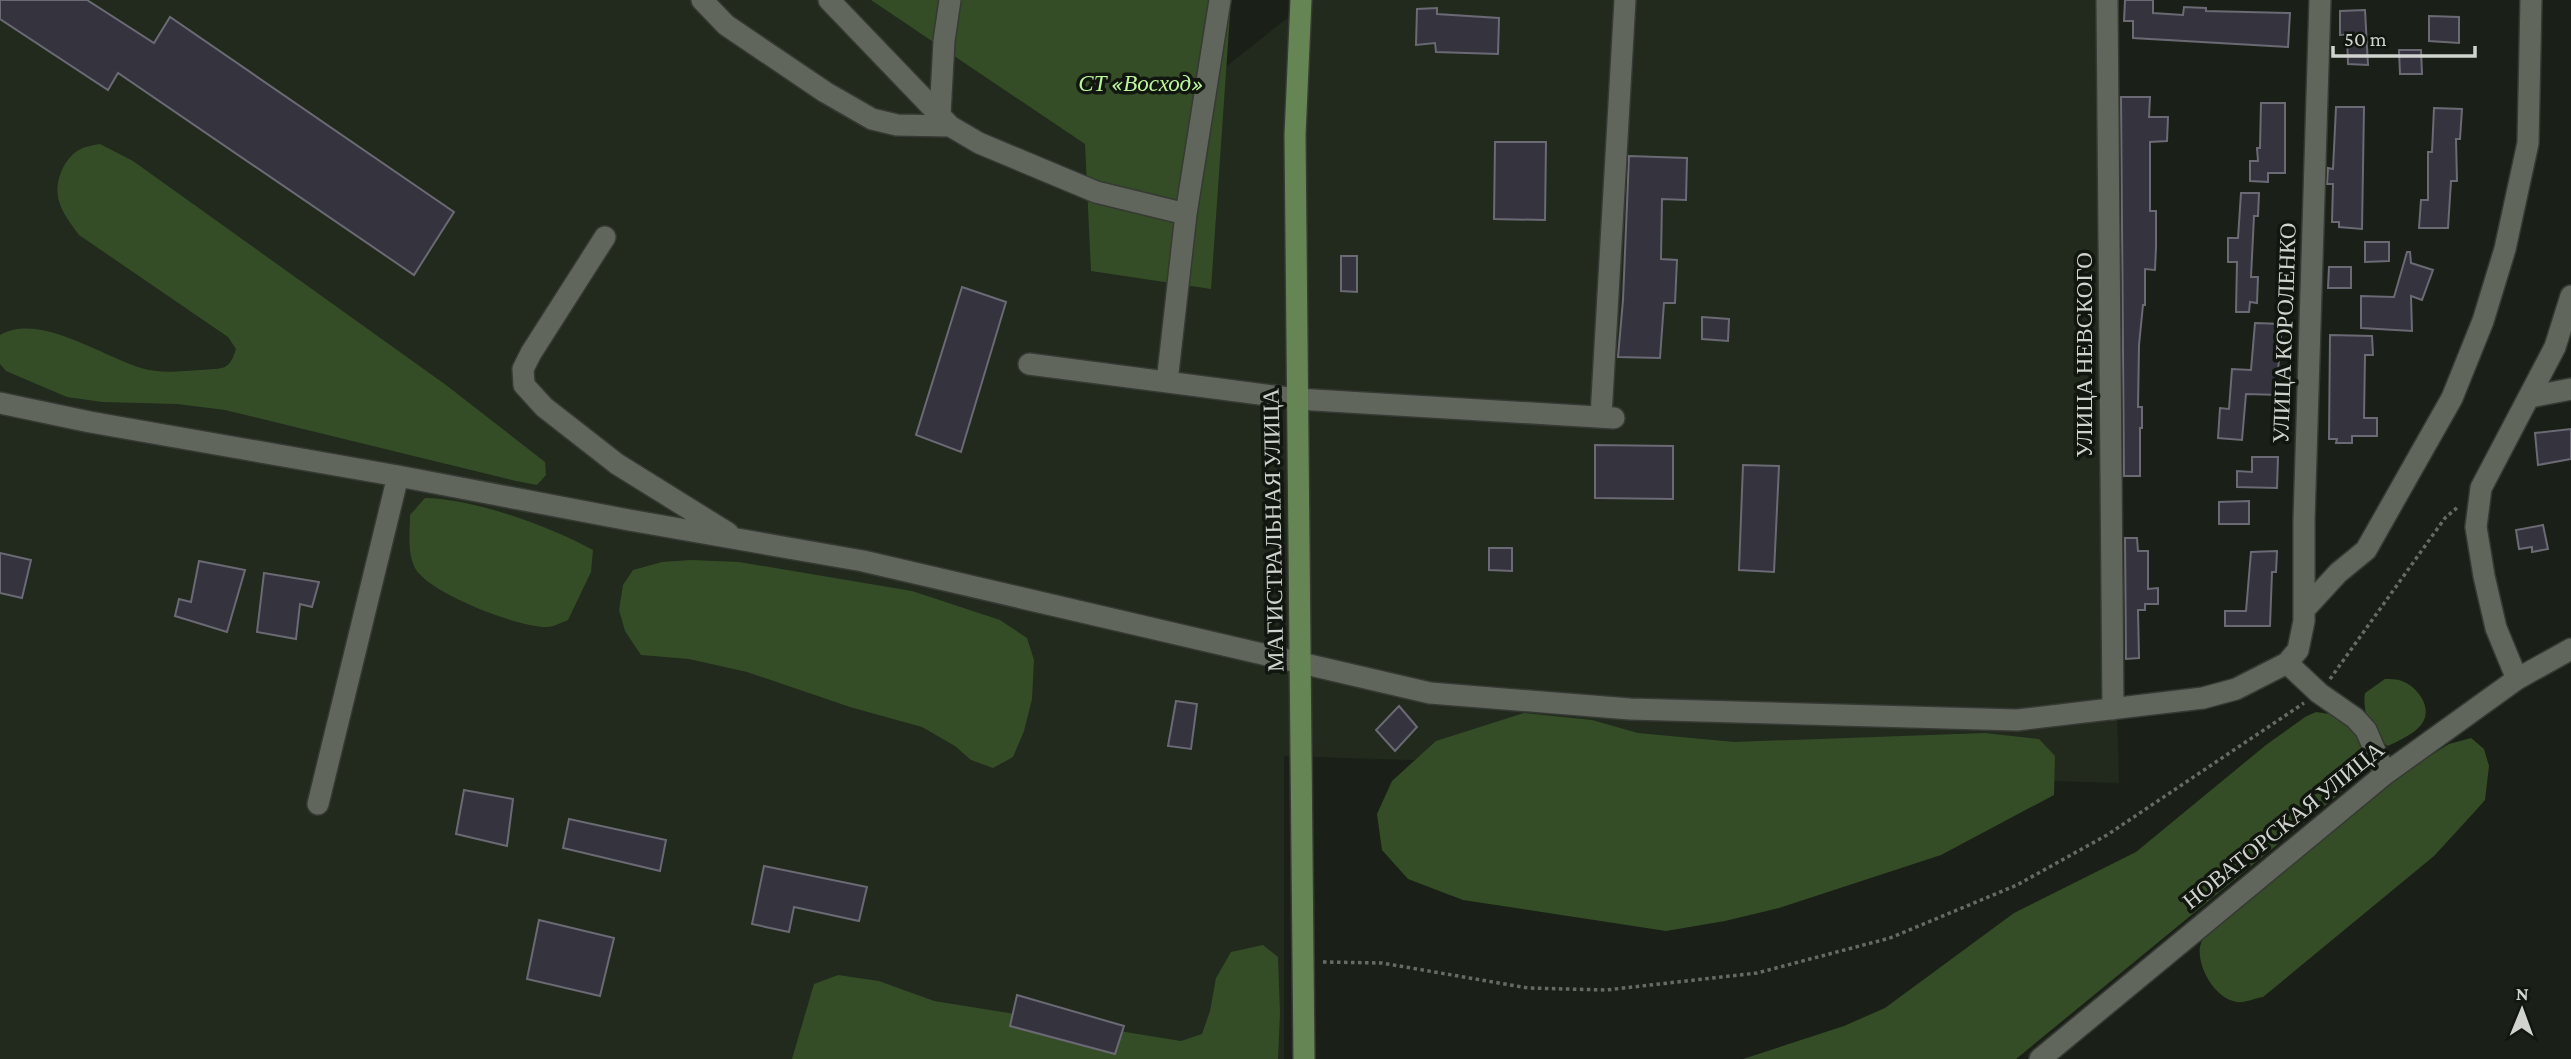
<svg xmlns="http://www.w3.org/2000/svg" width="2571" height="1059" font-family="'Crimson Pro',serif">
<rect width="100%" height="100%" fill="#1a2017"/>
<path fill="#212a1d" d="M0,0H949L1125,147L1310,0H2096L2119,783L1284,756V1059H0Z"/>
<path fill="#344d26" d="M871,0H1231L1211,289L1091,271L1085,144Z
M100,144L133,161L446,385L545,462L546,475L537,485L516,481L225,410L177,404L102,402L67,397L6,371L0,364V335C38,312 102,356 141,368C159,374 182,371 200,370C222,368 229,372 236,349L228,337L79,235C72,225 62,213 59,201C53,182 65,155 83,148C88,146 94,145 100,144Z
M425,498C475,499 549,526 593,550L591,572L568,620C562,622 554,627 547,627C519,628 428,593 415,568C407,552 410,532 410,515Z
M691,560L739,562L912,591L1000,620L1027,638L1034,660L1032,699L1024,731L1013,757L993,768L971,760L955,746L922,727L850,707L747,672L689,659L641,655L625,631L619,610L623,585L633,570L662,562Z
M2385,679C2390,679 2397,679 2402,681C2418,687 2434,709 2421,725C2414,734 2398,741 2388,746C2371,736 2362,712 2365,693Z
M2316,712L2337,715L2354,728L2366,754L2364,768L2356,780L2016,1059H1743L1844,1026L1885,1008L2014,913L2136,852L2266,745L2305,717Z
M1524,713L1592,720L1638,733L1734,742L1985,733L2039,739L2055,756L2054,795L1941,855L1779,908L1725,921L1666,931L1463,900L1408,879L1382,850L1377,814L1392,781L1436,741Z
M2471,738L2484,749L2489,766L2485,800L2478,808L2434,856L2263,997C2255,998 2245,1003 2237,1002C2215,999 2197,967 2200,947C2202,935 2214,925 2222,917L2409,769L2449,744Z
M1263,945L1278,957L1280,1013L1278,1059H792L814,984L838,975L879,981L934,1001L1181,1041L1202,1034L1210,1011L1216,978L1231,952Z"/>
<path fill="#35343e" stroke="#6a6974" stroke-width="2" d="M0,0H87L154,43L170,17L454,212L414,275L118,73L108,90L0,19Z
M2125,0H2153V13L2183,15L2184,7L2206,8V11L2290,13L2288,47L2133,38V21H2124Z
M1437,8V14L1499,18L1498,54L1436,52L1435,43L1416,45L1417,9Z
M2365,10L2368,65L2348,64L2347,35H2340V11Z
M2429,16L2459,17V43L2429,41Z
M2399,50H2421L2422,74H2400Z
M2121,97H2150L2149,117H2168L2167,141L2150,142V211H2156V247L2155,270L2145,269V305H2143L2139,345L2138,407H2142V428H2140V476H2124Z
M2261,103H2285V173H2268V182L2250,181V161H2258L2257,148H2260Z
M2336,107H2364L2362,229L2339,227V222H2332L2333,184H2327L2328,168L2333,169Z
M2434,108L2462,109L2460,139H2456L2457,181H2451L2448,228H2419L2421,200H2428V152H2432Z
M1495,142H1546L1545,220L1494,219Z
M1629,156L1687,158L1686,200L1662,199L1661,259L1677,260L1675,303H1664L1660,358L1618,357L1623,300Z
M2241,193H2259L2258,216H2254L2251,277H2258L2257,303L2250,302L2249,312H2236L2237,262H2228V238H2238Z
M2365,242H2389V261L2365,262Z
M2407,252H2410L2411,263L2433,270L2422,300L2411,296L2412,331L2361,328V296L2394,297Z
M1341,256H1357V292L1341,291Z
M2329,267H2351V288H2328Z
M962,287L1006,302L961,452L916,435Z
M1702,317L1729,319L1728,341L1702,339Z
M2255,323L2282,324L2278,371H2282V395L2246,394L2242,440L2218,438L2220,408L2229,409L2232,369L2251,370Z
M2330,335L2372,336L2373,355H2365L2364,418H2377V436H2352V443H2336L2337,439H2329Z
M2571,429V459L2538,465L2535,433Z
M1595,445L1673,446V499L1595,498Z
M2252,457H2278L2277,488L2237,487V471L2252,472Z
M1743,465L1779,466L1774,572L1739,570Z
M2249,501V524H2219V502Z
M2543,525L2548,549L2532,552V547L2519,549L2516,530Z
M2125,538H2137L2138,551H2148V589L2158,588V604H2145V610H2138L2139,658L2126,659Z
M1489,548H1512V571L1489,570Z
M2277,551L2276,572H2272L2270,626H2225V611H2246L2251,552Z
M0,553L31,560L22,598L0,593Z
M199,561L245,570L227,632L175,616L179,599L191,602Z
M264,573L319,582L312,607L300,604L296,639L257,632Z
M1176,701L1197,704L1191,749L1168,746Z
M1399,706L1417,727L1395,751L1376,730Z
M464,790L513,799L507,846L456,834Z
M569,819L666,840L660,871L563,848Z
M764,866L867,887L859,921L794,907L789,932L752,924Z
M539,920L614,938L600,996L527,979Z
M1017,995L1124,1026L1115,1054L1010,1026Z"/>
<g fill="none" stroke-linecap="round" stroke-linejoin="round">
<defs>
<path id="minor" d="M702,0L726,25L825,92L872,119L897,125L950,126
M829,0L950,126L979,143L1096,192L1186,214L1167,382
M2107,0L2113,709
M940,115L944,41L950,0
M1186,214L1220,0
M605,237L531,353L523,369L524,385L544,407L617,464L728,533
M1029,364L1297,399L1614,418
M2530,397L2571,389
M0,403L90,422L398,476L629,520L863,561L1430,693L1630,709L2017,720L2203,698L2236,689L2287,663L2298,650L2304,621V520L2320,0
M1601,416L1625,0
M2304,610L2338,573L2366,550L2452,398L2483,321L2505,249L2528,143L2531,0
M2287,663L2319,693L2355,718L2366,730L2385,774
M2517,679L2496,628L2484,576L2476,527L2481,488L2555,347L2571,296
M318,804L398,476
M2040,1059L2385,774L2517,679L2571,649"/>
<path id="major" d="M1301,0L1295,135L1304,1059"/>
</defs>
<use href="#minor" stroke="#363934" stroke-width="24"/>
<use href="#major" stroke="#363934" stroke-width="24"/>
<path stroke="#676b64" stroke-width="3.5" stroke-dasharray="3.5 3.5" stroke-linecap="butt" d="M2330,679L2445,518L2459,506
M1323,962L1382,963L1528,988L1606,990L1757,973L1890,938L2017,885L2107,835L2304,703"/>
<use href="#minor" stroke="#60665c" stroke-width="21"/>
<use href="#major" stroke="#668554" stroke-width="21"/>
</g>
<g text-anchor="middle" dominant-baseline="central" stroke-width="7" stroke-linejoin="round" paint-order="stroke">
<g font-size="23" font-style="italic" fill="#bdf49e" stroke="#11160f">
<text x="1141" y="83">СТ «Восход»</text>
</g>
<g font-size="23" fill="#d0d3ce" stroke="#11160f">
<text transform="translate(2284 333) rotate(-88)">УЛИЦА КОРОЛЕНКО</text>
<text transform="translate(2084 355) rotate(-90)">УЛИЦА НЕВСКОГО</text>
<text transform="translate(1273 530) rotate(-91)">МАГИСТРАЛЬНАЯ УЛИЦА</text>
<text transform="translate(2283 825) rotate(-39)">НОВАТОРСКАЯ УЛИЦА</text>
</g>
</g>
<g transform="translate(2522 1010) rotate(1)" stroke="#11160f" stroke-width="5" paint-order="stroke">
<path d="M0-5L12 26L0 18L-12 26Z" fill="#d0d3ce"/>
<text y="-10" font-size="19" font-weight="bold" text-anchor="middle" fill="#d0d3ce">N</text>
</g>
<path d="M2333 46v10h142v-10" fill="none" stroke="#d0d3ce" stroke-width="3.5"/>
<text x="2344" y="46" font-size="21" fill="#d0d3ce" stroke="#11160f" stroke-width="5" paint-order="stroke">50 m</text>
</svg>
